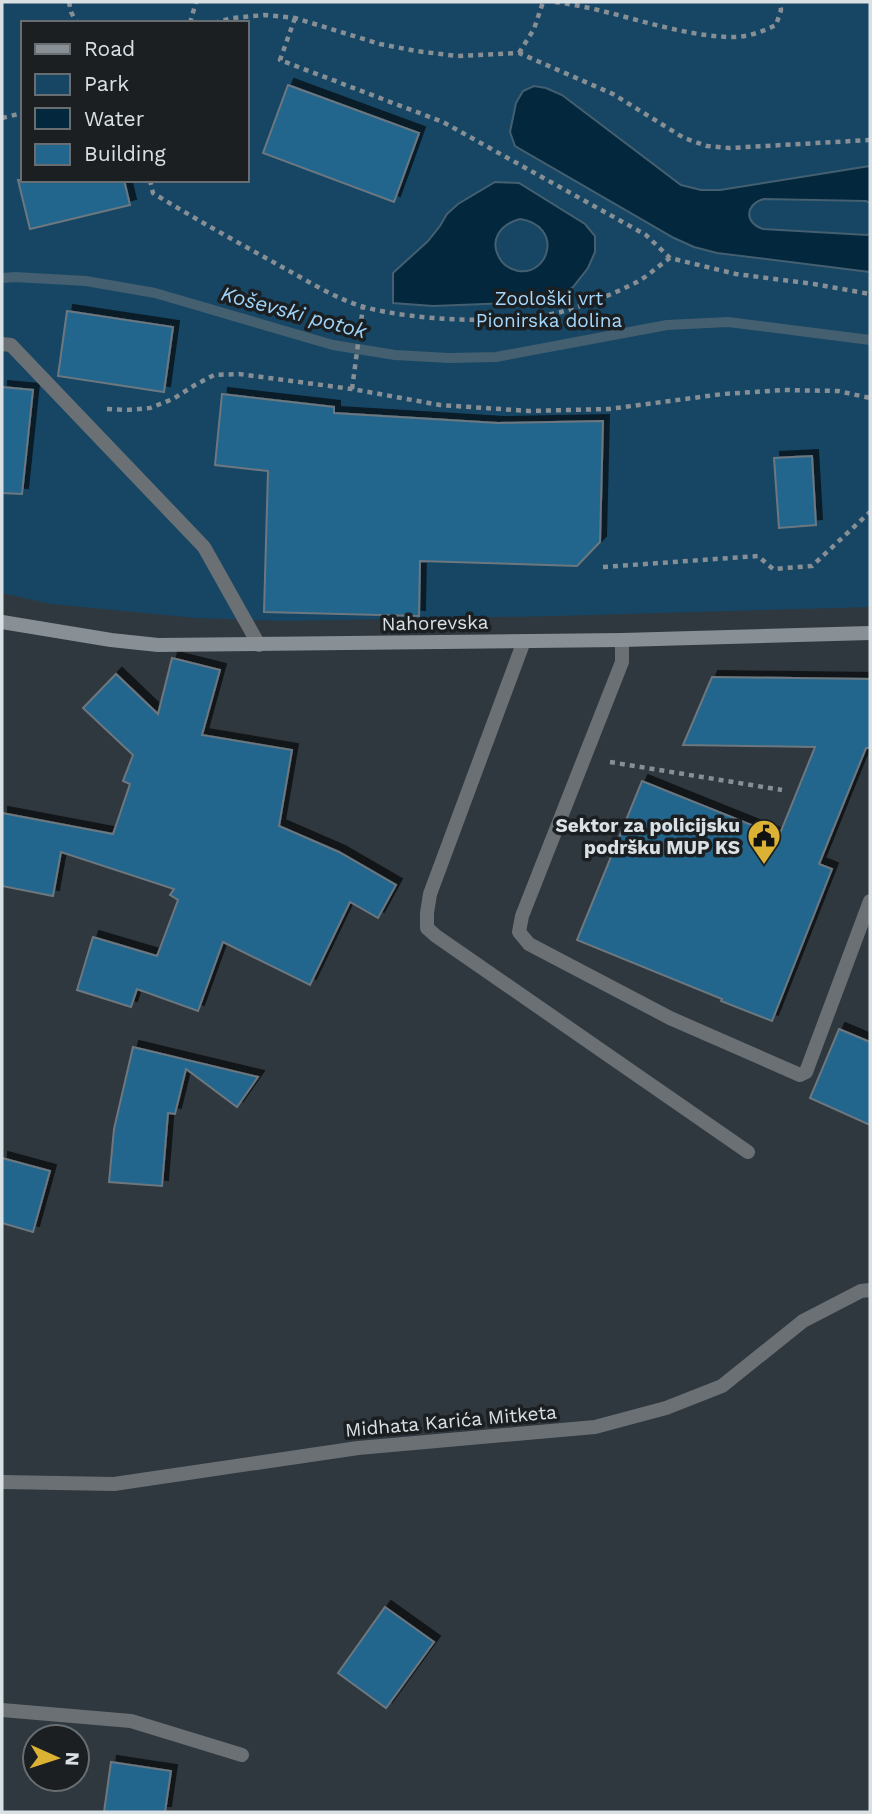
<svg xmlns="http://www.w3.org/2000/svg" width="872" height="1814" font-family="'Work Sans',sans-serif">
<defs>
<filter id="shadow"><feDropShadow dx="6" dy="-6" stdDeviation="0" flood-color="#0009"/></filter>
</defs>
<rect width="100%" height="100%" fill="#2f383f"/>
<path fill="#164664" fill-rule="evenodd" d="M2,2H870V607L557,616L285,621L196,618L51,604L2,593ZM23,23H247V180H23Z"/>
<path fill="#03273c" stroke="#445f6f" stroke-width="2" fill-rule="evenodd" d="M534,86L546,88L562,95L681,185L701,190H720L870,166V203L866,201L764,199C745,204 744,223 763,229L867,235L870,233V272L717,253L694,247L674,238L515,146L510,132L516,103L523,91Z
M495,182L519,183L585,224L595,236V252L588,268L573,287L556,298L537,302L433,306L393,303V273L428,241L440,226L447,214L458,204ZM520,219C564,226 549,276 518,271C510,269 504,266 500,259C488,240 501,224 520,219Z"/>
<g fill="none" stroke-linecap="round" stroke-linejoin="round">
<path stroke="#445f6f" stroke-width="10" d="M2,278L15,277L86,281L155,293L333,345L395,355L449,358L496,357L667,325L728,322L870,340"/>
</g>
<path fill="#22658d" stroke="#6c777f" stroke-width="2" filter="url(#shadow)" d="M288,85L419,133L394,202L263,153Z
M18,180H124L130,205L30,229Z
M67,311L173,327L164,392L58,376Z
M2,387L33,390L22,494L2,493Z
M222,394L334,407V413L498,423L603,421L600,542L577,566L420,561L419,616L264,612L268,471L215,465Z
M812,456L816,525L779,528L774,458Z
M172,658L220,670L202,735L292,750L279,826L339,852L396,885L378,918L350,902L310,985L223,942L198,1011L137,989L131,1007L77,990L93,937L157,956L178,900L170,895L174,889L61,852L53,896L2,886V813L113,834L130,784L123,781L133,755L83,708L116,674L158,714Z
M712,677L870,679V748H866L819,864L832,869L772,1021L721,1001L722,999L577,940L642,781L779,836L815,747L683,745Z
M839,1029L870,1042V1125L810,1098Z
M133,1047L258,1077L237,1107L186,1069L175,1114L168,1113L162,1186L109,1182L114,1129Z
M2,1158L50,1171L33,1232L2,1223Z
M385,1607L434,1642L386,1708L338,1673Z
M111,1762L171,1771L165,1812H104Z"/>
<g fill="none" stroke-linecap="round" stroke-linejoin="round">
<path stroke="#878f95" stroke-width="4.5" stroke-dasharray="5 5" stroke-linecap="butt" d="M69,2L71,12L77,23
M555,2C613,9 671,35 729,37C745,38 762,32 776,25L781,10L780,2
M295,18L280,60L443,122L646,235L670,258L736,274L814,284L870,294
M190,23L196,2
M214,23L232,18L265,15L295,18L380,44L416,51L457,56L519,53L613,94L684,138L707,146L730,148L870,140
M519,53L534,29L543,2
M2,118L23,113
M150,180L153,193C195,219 239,243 282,267C308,281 336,299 364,307C416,321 509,325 561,312C586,305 611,295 635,283C647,277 658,266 670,258
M352,389L363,307
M107,409L127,410L150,408L173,399L195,385L214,375L239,374L352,389L440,405L530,411L609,409L723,394L784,390L838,391L870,398
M603,567L758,556L773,569L812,566L870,512
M610,762L782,790"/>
<path stroke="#6b7074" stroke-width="14" d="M2,344L11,345L204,547L259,645
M622,640V662L522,916L519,932L529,944L670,1018L800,1075L806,1072L870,901
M524,641L430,894L427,913V928L436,936L748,1152"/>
<path stroke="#6b7074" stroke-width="14" d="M2,1482L114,1484L358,1448L595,1427L666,1408L722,1386L803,1321L861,1291L870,1290
M2,1710L131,1721L242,1755"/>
<path stroke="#889096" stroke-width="14" d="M2,622L111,640L158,645L622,640L870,633"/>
</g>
<defs>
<symbol id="civic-pin" viewBox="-11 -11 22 30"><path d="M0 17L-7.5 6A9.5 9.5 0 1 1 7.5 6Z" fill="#dbb233" stroke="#1b1f22"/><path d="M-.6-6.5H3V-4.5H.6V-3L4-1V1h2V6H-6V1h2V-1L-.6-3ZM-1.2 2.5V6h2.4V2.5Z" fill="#111"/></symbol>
</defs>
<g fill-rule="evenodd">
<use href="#civic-pin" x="745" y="817" width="38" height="52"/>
</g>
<g text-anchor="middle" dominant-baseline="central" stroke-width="7" stroke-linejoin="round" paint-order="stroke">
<g font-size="19" fill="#a5d8fc" stroke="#1b1f22">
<text x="549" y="298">Zoološki vrt<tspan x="549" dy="22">Pionirska dolina</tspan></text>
</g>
<g font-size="19" fill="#dae1e5" stroke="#1b1f22">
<text transform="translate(435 623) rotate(-1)">Nahorevska</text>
<text transform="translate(451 1421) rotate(-5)">Midhata Karića Mitketa</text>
</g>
<g font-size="19" font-weight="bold" fill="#dae1e5" stroke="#1b1f22" text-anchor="end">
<text x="740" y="825">Sektor za policijsku<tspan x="740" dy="22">podršku MUP KS</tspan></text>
</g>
<g font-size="21" font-style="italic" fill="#a0d3f8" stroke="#1b1f22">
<text transform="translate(294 312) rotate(15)">Koševski potok</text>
</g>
</g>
<rect width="872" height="1814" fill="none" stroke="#dae1e5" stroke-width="7"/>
<rect x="21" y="21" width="228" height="161" fill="#1b1f22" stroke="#676d70" stroke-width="2"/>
<rect x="35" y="44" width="35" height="10" fill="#889096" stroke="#676d70" stroke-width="2"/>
<text x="84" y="56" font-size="21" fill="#dae1e5">Road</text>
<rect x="35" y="74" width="35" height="21" fill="#164664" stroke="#676d70" stroke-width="2"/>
<text x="84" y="91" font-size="21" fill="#dae1e5">Park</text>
<rect x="35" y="108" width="35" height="21" fill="#03273c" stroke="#676d70" stroke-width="2"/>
<text x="84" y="126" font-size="21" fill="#dae1e5">Water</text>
<rect x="35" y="144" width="35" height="21" fill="#22658d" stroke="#676d70" stroke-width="2"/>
<text x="84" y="161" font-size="21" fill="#dae1e5">Building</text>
<g transform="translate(56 1758) rotate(93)"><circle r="33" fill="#1b1f22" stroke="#676d70" stroke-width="2"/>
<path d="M0-5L12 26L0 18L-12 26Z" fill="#dbb233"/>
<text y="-10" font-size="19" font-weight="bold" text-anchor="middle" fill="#dae1e5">N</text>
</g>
</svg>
